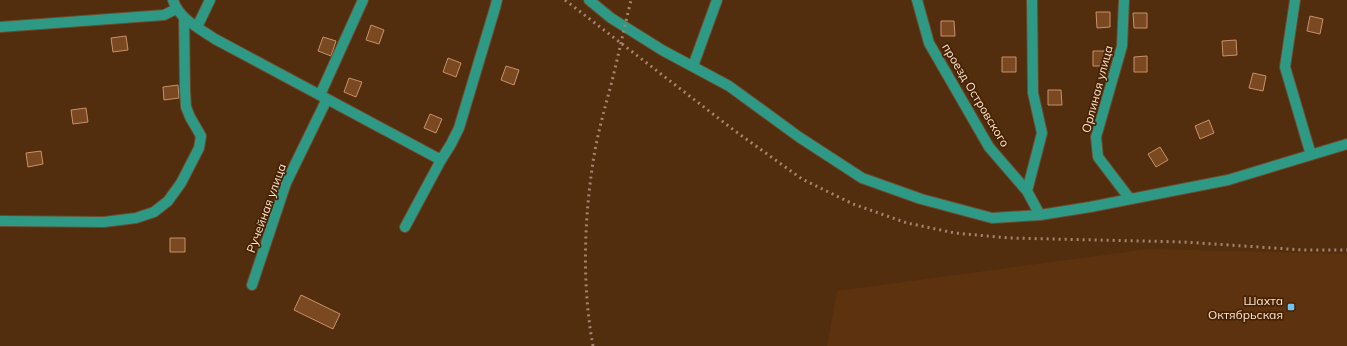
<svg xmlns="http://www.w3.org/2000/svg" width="1347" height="346" font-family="Mulish,sans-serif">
<rect width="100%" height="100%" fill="#522d0e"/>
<path fill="#5d320e" d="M1148,249L1347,254V346H827L837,291Z"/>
<path fill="#7b4921" stroke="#c99169" d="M1096,12H1110V27L1097,28Z
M1133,13H1147V28H1134Z
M1310,16L1323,19L1320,34L1307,31Z
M941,21H954L955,36H941Z
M371,25L384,30L379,44L366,40Z
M126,36L128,50L113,52L111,38Z
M323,37L336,41L331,56L318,51Z
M1236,40L1237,55L1223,56L1222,41Z
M1093,51H1107V66H1093Z
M1147,56V72H1134V57Z
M1002,57H1016V72H1002Z
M448,58L461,63L456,77L443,72Z
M506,66L519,70L514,85L501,80Z
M1253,73L1266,76L1263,91L1249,88Z
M349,78L362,82L356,97L344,92Z
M178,85L179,98L164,100L163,87Z
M1048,90H1061L1062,105H1048Z
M86,108L88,122L73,124L71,110Z
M430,114L442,119L436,133L424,128Z
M1209,120L1214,133L1200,139L1195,126Z
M1160,147L1168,160L1156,167L1148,154Z
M41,151L43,164L28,167L26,153Z
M170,238H185V252H170Z
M301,295L340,314L333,329L294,310Z"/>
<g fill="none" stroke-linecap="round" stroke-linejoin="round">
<defs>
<path id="minor" d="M173,0C179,19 199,28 215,39L441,160
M589,0L611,18L662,50L729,86L799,137L862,178L921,199L992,218L1040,215L1090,207L1228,180L1347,144
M917,0L929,43L989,147L1027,191L1040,215
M1124,0L1122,46L1096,137L1098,157L1130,199
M1295,0L1285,67L1311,155
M0,27L164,15L176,9
M197,27L210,0
M693,66L717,0
M320,95L363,0
M1027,191L1042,133L1033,93L1032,0
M0,221L104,222L136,218L154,212L168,201L181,183L199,148L201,136L190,117L186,107L185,91L184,18
M405,227L441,160L451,144L459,128L495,8L497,0
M252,285L286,183L327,99"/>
</defs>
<use href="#minor" stroke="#6d4a2d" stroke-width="12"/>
<use href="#minor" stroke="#2e9a85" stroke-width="10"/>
<path stroke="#a3856d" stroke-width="3" stroke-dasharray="2 4" stroke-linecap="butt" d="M565,0L735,131L802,179L853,204L907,223L955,233L1009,238L1184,242L1303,250H1347
M593,346C582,286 584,222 593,162C597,136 604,111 611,85C618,57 624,29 631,0"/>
</g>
<rect fill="#6fc2f4" stroke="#472303" stroke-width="1.5" x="1287" y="303" width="8" height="8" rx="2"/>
<g text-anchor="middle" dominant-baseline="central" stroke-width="3.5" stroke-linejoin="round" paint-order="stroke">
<g font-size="12" fill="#fbe3d2" stroke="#472303">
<text transform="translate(1097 89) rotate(-75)">Орлиная улица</text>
<text transform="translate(976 95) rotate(59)">проезд Островского</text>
<text transform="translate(266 208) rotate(-70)">Ручейная улица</text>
</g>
<g font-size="12" fill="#fbe3d2" stroke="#472303" text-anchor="end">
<text x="1283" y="300">Шахта<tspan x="1283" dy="14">Октябрьская</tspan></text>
</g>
</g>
</svg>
